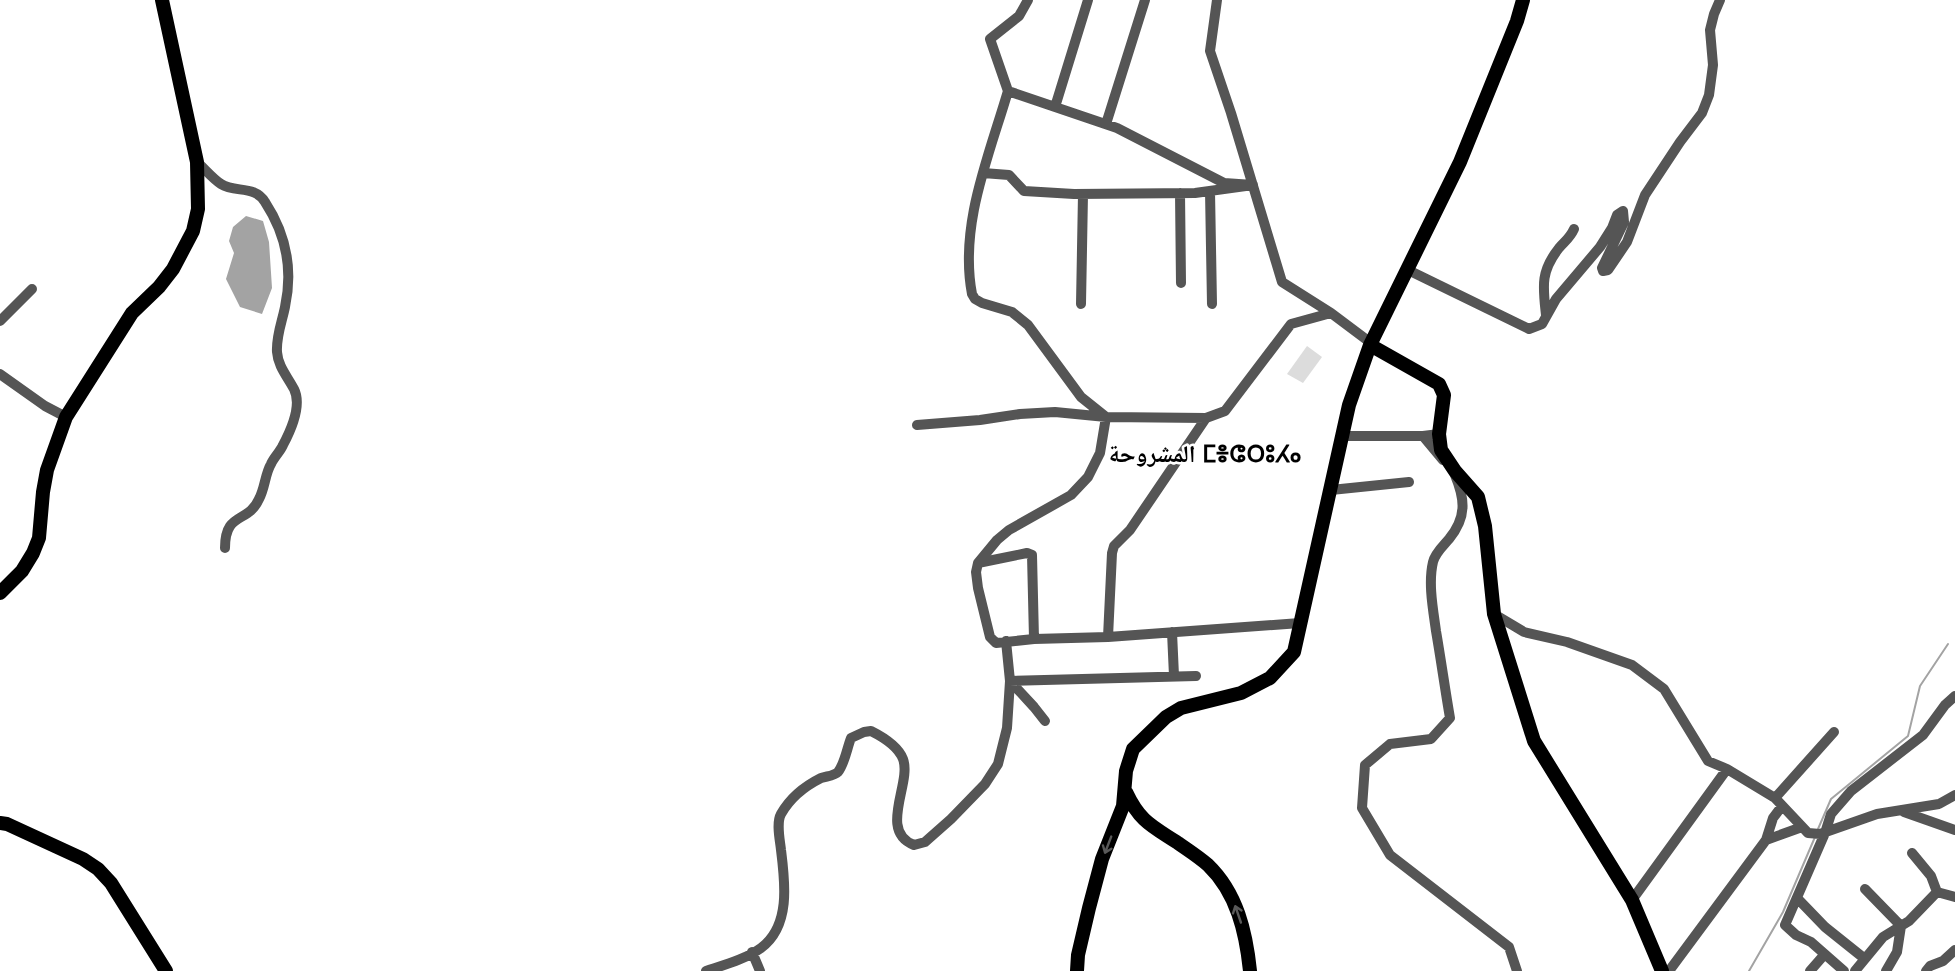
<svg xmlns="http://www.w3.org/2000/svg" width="1955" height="971" font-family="Montserrat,'Noto Naskh Arabic','Noto Sans Tifinagh',sans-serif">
<rect width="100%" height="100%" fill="#fff"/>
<path fill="#dcdcdc" d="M1307,346L1322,357L1303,383L1287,374Z"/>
<path fill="#a3a3a3" d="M246,216L263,221L269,242L272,288L262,314L240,307L226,279L234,253L229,241L233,227Z"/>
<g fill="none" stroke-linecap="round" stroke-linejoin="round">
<path stroke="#a3a3a3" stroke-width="2" d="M1818,829L1831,799L1908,736L1920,686L1948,644
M1749,971L1783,912L1815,837"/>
<path stroke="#555" stroke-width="10" d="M1217,0L1210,51L1231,113L1282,282L1331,313L1371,343
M1008,91C989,156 959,225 972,294L975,299L982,303L1012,312L1028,325L1081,397L1106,417L1100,453L1088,477L1071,495L1009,530L997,540L978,563L976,572L978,588L990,637L996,643L1034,639L1108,637L1300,623
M1055,107L1088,0
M1106,124L1145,0
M197,162C205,169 212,178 221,184C235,193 255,185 265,202C286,234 293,270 285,307C282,322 276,336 277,352C278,366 287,376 294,389C302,405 291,430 283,445C280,452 274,457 271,464C265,474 265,488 259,499C248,524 225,511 225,548
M983,173L1009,175L1024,191L1074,194L1195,193L1253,185L1224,183L1117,128L1008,91L990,39L1019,16L1028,0
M1210,191L1212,304
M1180,193L1181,283
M1408,270L1529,329L1542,324L1556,299L1600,247L1612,228L1617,215L1623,211L1624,222L1602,268L1603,271L1608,270L1627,242L1645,195L1680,142L1702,113L1709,95L1713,65L1710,30L1714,14L1720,0
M1081,304L1083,194
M1546,315C1543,287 1540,272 1559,248C1565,241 1570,238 1574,229
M0,321L32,289
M0,374L45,406L66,417
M917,425L980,420L1020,414L1055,412L1106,417L1206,418L1225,411L1291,324L1331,313
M1439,434L1423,436L1443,460
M1344,436H1423
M1455,475C1465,499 1467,517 1449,539C1443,546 1435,553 1433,562C1428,583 1433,609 1436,631C1441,660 1445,689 1450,718L1431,739L1390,744L1365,765L1362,808L1390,855L1509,947L1517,971
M1331,490L1409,482
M978,563L1027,553L1032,555L1034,639
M1494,614L1524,632L1567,642L1632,665L1664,689L1708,761L1727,769L1775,798L1808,833L1820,834L1877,814L1939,804L1955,795
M1172,632L1174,676
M1108,637L1112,553L1114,546L1130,530L1206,418
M1010,681L1196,676
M1010,681L1034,707L1045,721
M1775,798L1834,732
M1904,812L1955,830
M1766,840L1773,818L1782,806
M1912,853L1931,876L1937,892
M1865,889L1901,926L1897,952L1886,971
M1797,898L1825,927L1865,959
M1632,900L1727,769
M752,952L760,971
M706,971C724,965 746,959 761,948C791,926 785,882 781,850C780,840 776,823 781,814C790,798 805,786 821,778C827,776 834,776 838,772C845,763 847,748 851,738L864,732L871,731C883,737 898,746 903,759C912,783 878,831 914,845L925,842L951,819L985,784L998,764L1007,728L1010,681L1006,641
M1669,971L1766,840L1802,827
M1810,971L1824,955
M1844,971L1811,942L1796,935L1785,925L1825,833L1831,814L1851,791L1923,735L1945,705L1955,696
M1855,971L1883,937L1909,921L1937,892L1955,897
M1926,971L1930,966L1943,961L1955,950"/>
<path stroke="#000" stroke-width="14" d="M1370,345L1439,384L1444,395L1439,434L1441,450L1455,471L1478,497L1485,526L1494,614L1534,741L1632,900L1662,971
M0,593L22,571L33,553L39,538L43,492L47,470L66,417L132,313L159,287L173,269L193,231L198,209L197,162L162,0
M1126,792C1140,822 1152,826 1178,843C1188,850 1199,857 1208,865C1237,893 1246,932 1250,971
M0,823L7,824L83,859L98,869L111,883L166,971
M1077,971L1078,955L1089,908L1102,859L1123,806L1126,771L1133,749L1166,717L1181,708L1241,693L1270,678L1294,652L1349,405L1370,345L1460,162L1517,21L1523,0"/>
</g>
<defs><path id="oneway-shaft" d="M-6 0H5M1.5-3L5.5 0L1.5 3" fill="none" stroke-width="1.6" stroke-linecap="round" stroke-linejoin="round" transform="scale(1.5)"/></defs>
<g stroke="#595959">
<use href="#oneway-shaft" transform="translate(1108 845) rotate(111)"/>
<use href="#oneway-shaft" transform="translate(1238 914) rotate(-109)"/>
</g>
<g text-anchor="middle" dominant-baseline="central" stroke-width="5" stroke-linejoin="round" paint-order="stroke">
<g font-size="24" font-weight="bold" fill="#000" stroke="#fff">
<text x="1205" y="453">المشروحة ⵎⴻⵛⵔⵓⵃⴰ</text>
</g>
</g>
</svg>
